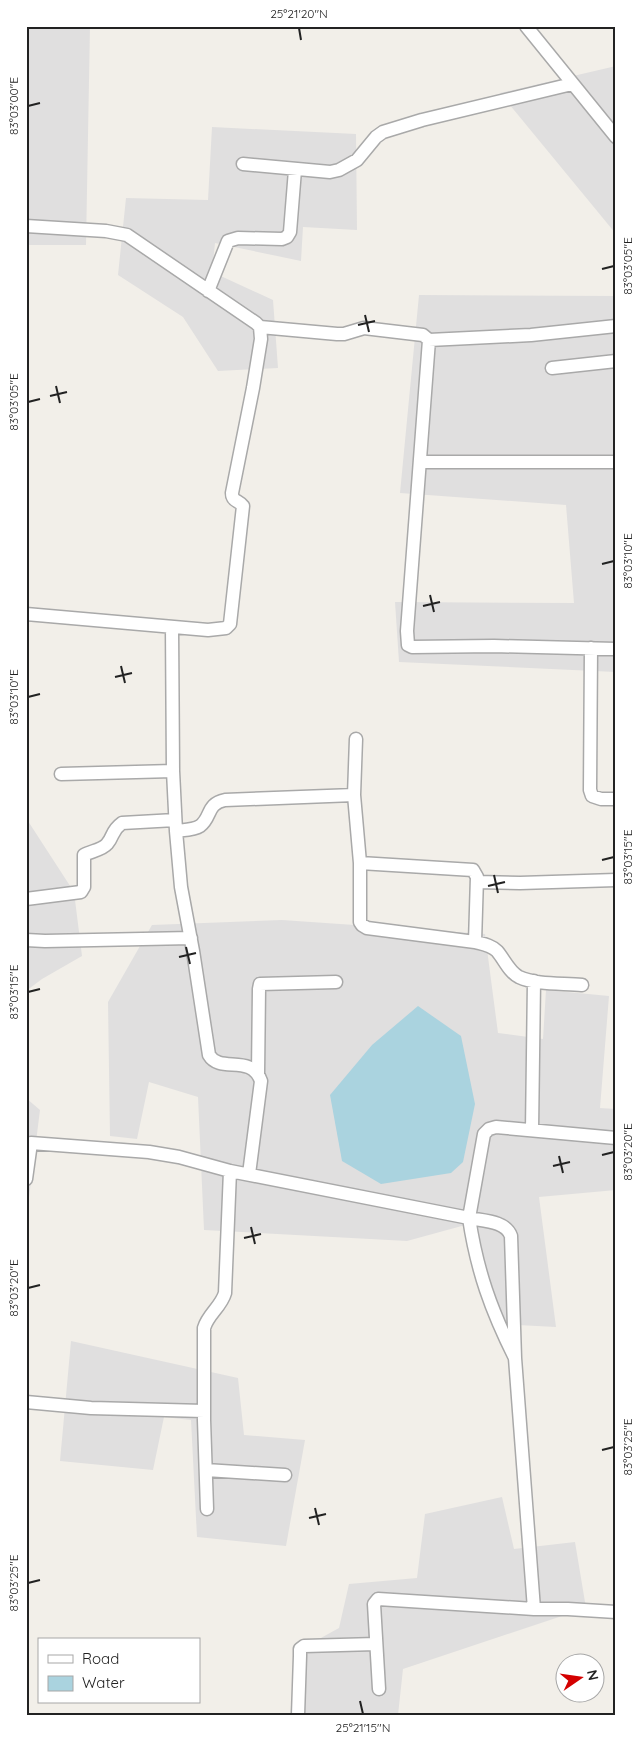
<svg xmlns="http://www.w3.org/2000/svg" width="642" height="1741" font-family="Quicksand,sans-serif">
<rect width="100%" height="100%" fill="#f2efe9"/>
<path fill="#e0dfdf" d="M26,26H90L86,245H26Z
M616,66V234L500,93Z
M212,127L356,134L357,230L303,227L301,261L215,243L212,272L273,300L278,368L218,371L183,317L118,275L126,198L208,200Z
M419,295L616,296V672L399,662L395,602L574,603L566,505L400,493Z
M26,818L74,892L82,956L42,979L26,991Z
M282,920L485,934L498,1033L543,1039L546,990L609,996L600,1108L616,1109V1190L539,1197L556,1327L497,1324L469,1224L407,1241L204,1230L198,1097L149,1082L137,1139L110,1136L108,1002L152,925Z
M26,1098L40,1110L26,1221Z
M71,1341L238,1378L244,1435L305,1440L286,1546L197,1537L191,1420L164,1417L153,1470L60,1461Z
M502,1497L514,1549L575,1542L586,1608L403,1669L398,1715H290L299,1650L339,1628L349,1584L417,1578L425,1514Z"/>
<path fill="#aad3df" d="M418,1006L461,1036L475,1104L463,1162L451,1173L381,1184L342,1161L330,1095L372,1045Z"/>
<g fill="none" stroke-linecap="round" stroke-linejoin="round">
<defs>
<path id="minor" d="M526,26L616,137
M243,164L330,172L339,170L357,160L376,137L383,132L422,120L572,84
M26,226L106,231L127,235L256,323L260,327L261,339L253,388L232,493C232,502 239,500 243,506L230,624L226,628L208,630L26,614
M208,291L228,241L238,238L282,239L287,237L290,232L295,170
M260,327L337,334H344L364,328L423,335L429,340L531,335L616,326
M429,340L407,631L408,645L412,647L494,646L616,649
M552,368L616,361
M420,462H616
M172,627L173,771L176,831L181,887L193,951L209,1055C220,1074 251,1053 261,1081L249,1174
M591,648L590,790L592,796L601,799H616
M356,739L354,795L360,863V922L362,925L367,928L475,942C483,944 491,945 497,951C504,959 509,972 519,977C536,985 564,983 582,985
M61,774L173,771
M176,831C183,830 194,830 200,826C212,817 206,804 225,800L354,795
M360,863L473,870L477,877L475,942
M477,882L520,883L616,880
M26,899L81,892L84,887V855C91,851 102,850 107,844C114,836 111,831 122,823L175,820
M26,940L45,941L191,938
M258,1074L259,989L260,984L336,982
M532,1130L534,981
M26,1179L31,1143L149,1152L179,1157L230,1171L469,1218L484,1134L489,1129L496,1127L616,1138
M515,1358C491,1310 477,1271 469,1218C484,1221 506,1221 511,1236L515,1358L534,1609
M26,1402L91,1408L204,1411
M206,1470L285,1475
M207,1509L204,1420V1328C208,1314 221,1307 225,1293L230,1171
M379,1689L374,1604L378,1599L534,1609H568L616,1612
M298,1715L300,1656V1649L304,1646L376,1644"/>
</defs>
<use href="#minor" stroke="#a9a9a9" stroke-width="15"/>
<use href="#minor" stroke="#fff" stroke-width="12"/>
</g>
<path fill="none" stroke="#222" stroke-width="2" d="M299,28L301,40M28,106L40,103M602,269L614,266M365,315L369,332M358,325L375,321M56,386L60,403M50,396L67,392M28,402L40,399M602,564L614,561M430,595L434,612M423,606L440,602M121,666L125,683M115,677L132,673M28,697L40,694M602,860L614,857M494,875L498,893M488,886L505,882M186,947L190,964M179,957L196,953M28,992L40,989M602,1155L614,1152M559,1156L563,1173M553,1166L570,1162M251,1227L255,1244M244,1238L261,1234M28,1288L40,1285M602,1450L614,1447M315,1508L319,1525M309,1518L326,1514M28,1583L40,1580M360,1701L363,1714"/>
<rect width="642" height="1741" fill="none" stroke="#ffffff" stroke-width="55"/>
<rect x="38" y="1638" width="162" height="65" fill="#ffffff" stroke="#a7a7a7"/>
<rect x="48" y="1655" width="25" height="8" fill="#ffffff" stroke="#a7a7a7"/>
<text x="82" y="1664" font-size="15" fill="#222222">Road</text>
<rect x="48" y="1676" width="25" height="15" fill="#aad3df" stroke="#a7a7a7"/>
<text x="82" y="1688" font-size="15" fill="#222222">Water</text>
<g transform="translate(580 1678) rotate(77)"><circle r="24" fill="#ffffff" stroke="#a7a7a7"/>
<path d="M0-4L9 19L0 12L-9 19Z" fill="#d40000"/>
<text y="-8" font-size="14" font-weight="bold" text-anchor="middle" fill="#222222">N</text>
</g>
<rect x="28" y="28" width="586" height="1686" fill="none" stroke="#222" stroke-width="2"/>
<g font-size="12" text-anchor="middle" fill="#222">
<text x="299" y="18">25°21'20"N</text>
<text transform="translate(14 106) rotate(-90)" y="4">83°03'00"E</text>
<text transform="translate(628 266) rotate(-90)" y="4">83°03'05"E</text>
<text transform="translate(14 402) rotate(-90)" y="4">83°03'05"E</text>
<text transform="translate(628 561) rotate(-90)" y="4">83°03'10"E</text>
<text transform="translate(14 697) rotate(-90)" y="4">83°03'10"E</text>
<text transform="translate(628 857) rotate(-90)" y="4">83°03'15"E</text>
<text transform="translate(14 992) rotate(-90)" y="4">83°03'15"E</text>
<text transform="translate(628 1152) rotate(-90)" y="4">83°03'20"E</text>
<text transform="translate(14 1288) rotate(-90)" y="4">83°03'20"E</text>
<text transform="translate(628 1447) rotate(-90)" y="4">83°03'25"E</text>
<text transform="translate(14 1583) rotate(-90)" y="4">83°03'25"E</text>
<text x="363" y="1732">25°21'15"N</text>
</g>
</svg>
